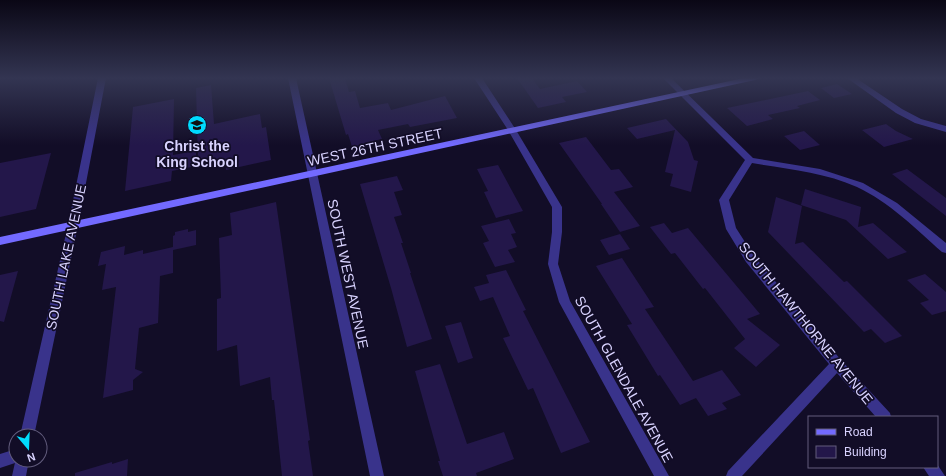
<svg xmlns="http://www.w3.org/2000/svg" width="946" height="476" font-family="Helvetica,sans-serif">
<rect width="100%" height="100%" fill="#120d27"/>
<path fill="#23174a" d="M329,78H345L349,92L355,91L360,108L388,103L391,110L445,96L457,118L410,127L408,124L378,130L382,139L369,142L371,146L353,150L348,134L346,135Z
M517,78H532L540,89L577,81L587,92L562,97L566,102L538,108Z
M837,84L852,94L834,98L821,88Z
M211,85L214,124L260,114L262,128L266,127L271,160L226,170L225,160L216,162V160H198L196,88Z
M808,91L820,100L797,106L800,108L768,115L773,119L747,126L727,108Z
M174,99L173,155L196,151V166L172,171L171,181L125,191L133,107Z
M666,119L688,142L694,160L698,161L691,192L670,186L673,174L665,172L675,130L637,139L627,128Z
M886,124L896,131L913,139L884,147L862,130Z
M804,131L820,145L800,150L784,136Z
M586,137L611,170L619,169L633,187L614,192L640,226L620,232L601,204H602L559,143Z
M51,153L36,209L0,217V163Z
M498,165L523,211L496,218L484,192L488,191L477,169Z
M907,169L946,198V216L892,174Z
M397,176L403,190L394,192L402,215L394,217L403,243H401L411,273H410L432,339L407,347L391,288L360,184Z
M805,189L861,207L858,227L873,223L907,252L888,259L846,220L801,205Z
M776,197L802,206L795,244L803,242L844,282L847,281L902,336L885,343L871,329L864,332L768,232Z
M276,202L310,440L308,441L313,476H282L274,400H272L270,377L240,386L237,345L217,351V299L221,298L219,238L232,235L230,213Z
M509,219L516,233L511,234L517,247L508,250L515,262L495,267L483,243L489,241L481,226Z
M664,223L672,233L688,228L760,314L747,319L780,345L756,367L734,348L745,339L705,288L703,289L675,253L671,254L650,227Z
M188,229V232L196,230V245L173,250V273L160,276L158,323L139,328L135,369L143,372L133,380V390L103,398L116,287L102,290L106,264L98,266L101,252L125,246L124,255L143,250V254L173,247V236L175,235V232Z
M620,234L630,249L609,255L600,240Z
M622,258L654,307L645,309L693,381L722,370L741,395L722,403L727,409L708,416L696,398L680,405L660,375L658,376L627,325L632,324L596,266Z
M506,270L526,310L523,311L590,442L561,453L533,388L528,390L503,338L510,336L493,297L480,301L474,287L489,283L486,275Z
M18,271L4,322L0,321V275Z
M925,274L946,292V311L932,315L920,303L929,300L907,280Z
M461,322L473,358L458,363L445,326Z
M440,364L467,444L504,432L514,459L476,473L477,476H443L438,461H440L415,371Z
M128,459L127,476H75V473L112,462V464Z"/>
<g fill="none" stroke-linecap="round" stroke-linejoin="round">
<path fill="#39338b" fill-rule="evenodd" d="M98,78H106L78,225L76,228H70L68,225Z
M288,78H296L384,476H370Z
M474,78H482L516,130L562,207V232L558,264L570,301L669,476H654L559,302L548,264L552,232V207L508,130Z
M663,78H671L753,158L820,169L863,183L897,203L946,243V253L942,252C916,229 889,202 857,187C824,172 787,169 752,163L729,200L736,228L754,256L841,360L890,413L891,417H876L837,373L742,476H726L728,471L829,364L746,262L726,229L719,200L745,160Z
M847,78H856L902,109L921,119L946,126V132L915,123L896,113Z
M16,449V460L21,461L0,468V454Z
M937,464L945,476H929L923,467H937Z"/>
<path fill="#39338b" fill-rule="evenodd" d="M73,221L76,222L78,225L34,436H20L68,225L70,222Z
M16,458V460H29L26,476H12Z"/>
<path fill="#736aff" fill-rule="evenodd" d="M744,78H759L755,80L0,245V237Z"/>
</g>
<linearGradient id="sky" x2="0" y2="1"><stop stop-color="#0a0715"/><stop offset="0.54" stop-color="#333552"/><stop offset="1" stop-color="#333552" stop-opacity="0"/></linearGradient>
<rect width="946" height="145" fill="url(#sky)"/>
<defs>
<symbol id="school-disc" viewBox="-11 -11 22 22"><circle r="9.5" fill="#00dbfe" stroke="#120d27"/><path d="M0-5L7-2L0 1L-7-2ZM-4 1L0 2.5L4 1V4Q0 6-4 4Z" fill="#111"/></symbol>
</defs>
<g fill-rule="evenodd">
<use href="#school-disc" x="186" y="114" width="22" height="22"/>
</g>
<g text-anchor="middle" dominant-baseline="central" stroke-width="3.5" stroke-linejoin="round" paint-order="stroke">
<g font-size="14" font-weight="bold" fill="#d9d3ff" stroke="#120d27">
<text x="197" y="146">Christ the<tspan x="197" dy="16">King School</tspan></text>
</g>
<g font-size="14" fill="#d9d3ff" stroke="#120d27">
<text transform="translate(375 147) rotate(-12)">WEST 26TH STREET</text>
<text transform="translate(66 257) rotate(-78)">SOUTH LAKE AVENUE</text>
<text transform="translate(348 274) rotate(78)">SOUTH WEST AVENUE</text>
<text transform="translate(806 323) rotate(51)">SOUTH HAWTHORNE AVENUE</text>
<text transform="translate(624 379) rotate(61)">SOUTH GLENDALE AVENUE</text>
</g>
</g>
<rect x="808" y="416" width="130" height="52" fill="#120d27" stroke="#625c7d"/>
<rect x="816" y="429" width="20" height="6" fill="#736aff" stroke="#625c7d"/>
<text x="844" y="436" font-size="12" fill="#d9d3ff">Road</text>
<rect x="816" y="446" width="20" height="12" fill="#23174a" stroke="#625c7d"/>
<text x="844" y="456" font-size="12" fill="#d9d3ff">Building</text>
<g transform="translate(28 448) rotate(161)"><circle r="19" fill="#120d27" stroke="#625c7d"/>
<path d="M0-3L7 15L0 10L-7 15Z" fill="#00dbfe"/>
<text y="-6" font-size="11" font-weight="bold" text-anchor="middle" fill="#d9d3ff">N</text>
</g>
</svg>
